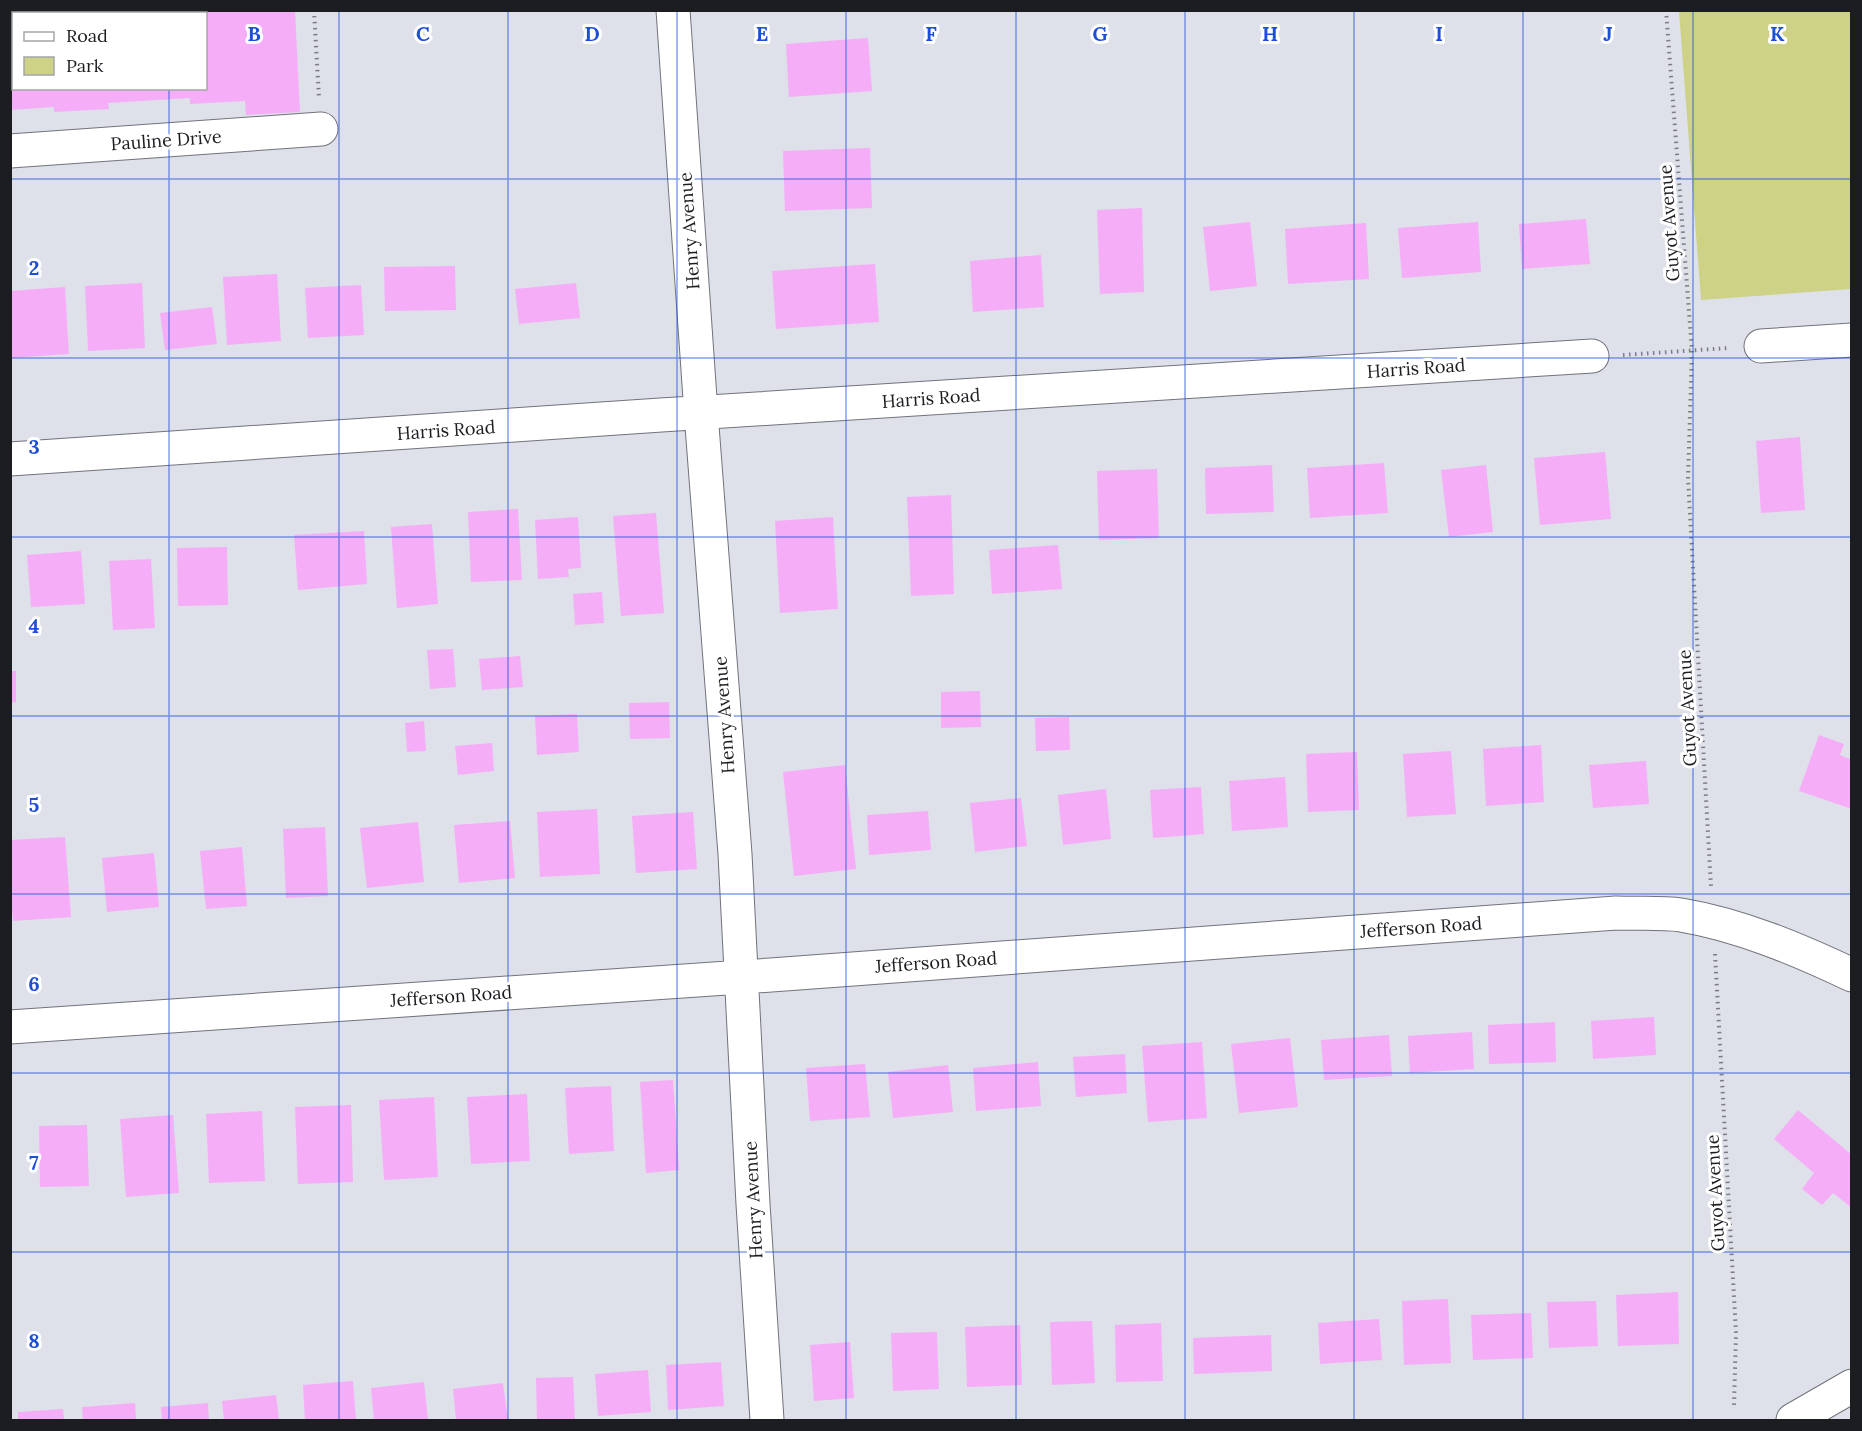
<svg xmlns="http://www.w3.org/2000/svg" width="1862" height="1431" font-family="Lora,serif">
<rect width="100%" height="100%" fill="#dee0ea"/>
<path fill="#cdd286" d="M1679,11H1851V289L1701,300Z"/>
<path fill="#f6adf8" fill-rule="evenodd" d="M10,10H295L300,112L246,115L245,101L190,104V98L108,103L109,109L54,112V107L10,110ZM14,14H206V88H14Z
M868,38L872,91L789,97L786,44Z
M870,148L872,208L785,211L783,151Z
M1142,208L1144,292L1100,294L1097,210Z
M1586,219L1590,264L1522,269L1519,224Z
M1250,222L1257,286L1210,291L1203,227Z
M1478,222L1481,272L1402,278L1398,228Z
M1366,223L1369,279L1288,284L1285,229Z
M1041,255L1044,307L973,312L970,261Z
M875,264L879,322L776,329L772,271Z
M455,266L456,310L385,311L384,267Z
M277,274L281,341L227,345L223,277Z
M142,283L145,348L88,351L85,286Z
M576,283L580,318L519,324L515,289Z
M361,285L364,335L308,338L305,288Z
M65,287L69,354L10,358V291Z
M212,307L217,344L165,350L160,313Z
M1800,437L1805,510L1761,513L1756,441Z
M1605,452L1611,519L1540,525L1534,458Z
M1384,463L1388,513L1310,518L1307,468Z
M1272,465L1274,512L1206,514L1205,468Z
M1486,465L1493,532L1449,537L1441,470Z
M1157,469L1159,538L1099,540L1097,471Z
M951,495L954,594L911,596L907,497Z
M518,509L522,580L471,582L468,512Z
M656,513L664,613L621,616L613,516Z
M578,517L581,568L568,569L569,577L538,579L535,520Z
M833,517L838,609L780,613L775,521Z
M432,524L438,604L397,608L391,527Z
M364,531L367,584L298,590L294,535Z
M1058,545L1062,589L992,594L989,550Z
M227,547L228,605L178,606L177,548Z
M81,551L85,604L31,607L27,555Z
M151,559L155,628L113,630L109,561Z
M602,592L604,623L575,625L573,594Z
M453,649L456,687L430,689L427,650Z
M520,656L523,687L482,690L479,659Z
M10,671H16V702L10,703Z
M980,691L981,727L941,728V692Z
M669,702L670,738L630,739L629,703Z
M577,714L579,752L537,755L535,716Z
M1069,717L1070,750L1036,751L1035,718Z
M424,721L426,751L407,752L405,723Z
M1819,735L1844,744L1840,755L1852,760V809L1799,791Z
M492,743L494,771L458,775L455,746Z
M1541,745L1544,802L1486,806L1483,749Z
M1451,751L1456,814L1407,817L1403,754Z
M1357,752L1359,810L1308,812L1306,754Z
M1646,761L1649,804L1593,808L1589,765Z
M845,765L856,869L794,876L783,772Z
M1285,777L1288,827L1232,831L1229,781Z
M1201,787L1204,834L1153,838L1150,790Z
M1106,789L1111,839L1063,845L1058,795Z
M1021,798L1027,846L975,852L970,803Z
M597,809L600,874L540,877L537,812Z
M928,811L931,850L869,855L867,815Z
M693,812L697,869L636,873L632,816Z
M510,821L515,878L459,883L454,825Z
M418,822L424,882L367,888L360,828Z
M325,827L328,896L286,898L283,829Z
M65,837L71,917L13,921L10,886V840Z
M242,847L247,906L206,909L200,851Z
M154,853L159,907L107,912L102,858Z
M1654,1017L1656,1055L1593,1059L1591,1021Z
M1555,1022L1556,1062L1489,1064L1488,1025Z
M1472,1032L1474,1069L1410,1073L1408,1036Z
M1389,1035L1392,1076L1324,1080L1321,1040Z
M1290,1038L1298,1107L1239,1113L1231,1044Z
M1202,1042L1207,1118L1148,1122L1142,1046Z
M1125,1054L1127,1093L1076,1097L1073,1057Z
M1038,1062L1041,1106L976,1111L973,1068Z
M865,1064L870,1117L810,1121L806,1068Z
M948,1065L953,1112L893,1118L888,1072Z
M673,1080L679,1170L646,1173L640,1082Z
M611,1086L614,1151L569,1154L565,1088Z
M527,1094L530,1161L471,1164L467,1097Z
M434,1097L438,1177L384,1180L379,1100Z
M351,1105L353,1182L298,1184L295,1107Z
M1798,1110L1852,1155V1208L1833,1193L1822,1205L1802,1189L1814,1173L1774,1139Z
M262,1111L265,1181L209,1183L206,1114Z
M173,1115L179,1193L126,1197L120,1119Z
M87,1125L89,1186L40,1187L39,1126Z
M1678,1292L1679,1344L1618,1346L1616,1295Z
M1448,1299L1451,1363L1404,1365L1402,1301Z
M1596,1301L1598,1346L1549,1348L1547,1302Z
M1531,1313L1533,1358L1473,1360L1471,1315Z
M1379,1319L1382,1360L1320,1364L1318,1323Z
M1092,1321L1095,1383L1052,1385L1050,1322Z
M1161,1323L1163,1381L1116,1382L1115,1325Z
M1020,1325L1022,1385L967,1387L965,1327Z
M937,1332L939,1389L893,1391L891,1333Z
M1271,1335L1272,1371L1194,1374L1193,1338Z
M850,1342L854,1398L814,1401L810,1345Z
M721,1362L724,1406L668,1410L666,1365Z
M648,1370L651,1412L598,1416L595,1374Z
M573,1377L575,1420H537L536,1378Z
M353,1381L356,1420H305L303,1385Z
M424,1382L428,1420H374L371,1388Z
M503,1383L508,1420H456L453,1389Z
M276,1395L279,1420H224L222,1401Z
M135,1403L136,1420H83L82,1407Z
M208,1403L209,1420H162L161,1407Z
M63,1409L64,1420H18V1412Z"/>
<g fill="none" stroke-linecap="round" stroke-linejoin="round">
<defs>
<path id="minor" d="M673,10L701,413L735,854L753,1204L767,1420
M10,151L321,129
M1761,346L1852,340
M10,459L661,415L1592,356
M10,1027L771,975L1616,913C1637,914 1660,912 1681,915C1740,925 1797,949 1852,975
M1793,1420L1852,1386"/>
</defs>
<use href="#minor" stroke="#71737c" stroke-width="35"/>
<path stroke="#7c7d84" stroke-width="4" stroke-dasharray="1.5 4.5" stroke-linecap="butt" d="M314,10L319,98
M1666,10L1692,351L1688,479L1711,887
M1623,355L1729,348
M1715,954L1736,1333L1734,1405"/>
<use href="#minor" stroke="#fff" stroke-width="33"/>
</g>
<path fill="none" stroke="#1d4ed8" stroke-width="1.5" stroke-opacity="0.55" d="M169,10V14M339,10V1420M508,10V1420M677,10V1420M846,10V1420M1016,10V1420M1185,10V1420M1354,10V1420M1523,10V1420M1693,10V1420M169,88V1420M10,179H1852M10,358H1852M10,537H1852M10,716H1852M10,894H1852M10,1073H1852M10,1252H1852"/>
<g text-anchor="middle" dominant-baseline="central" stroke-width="6" stroke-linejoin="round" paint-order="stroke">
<g font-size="18" fill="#1c1d21" stroke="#fff">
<text transform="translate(166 140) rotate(-4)">Pauline Drive</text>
<text transform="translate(1669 223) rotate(-94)">Guyot Avenue</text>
<text transform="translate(689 231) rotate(-94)">Henry Avenue</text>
<text transform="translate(1416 368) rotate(-4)">Harris Road</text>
<text transform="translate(931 398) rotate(-4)">Harris Road</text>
<text transform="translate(446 430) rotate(-4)">Harris Road</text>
<text transform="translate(1687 708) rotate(-93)">Guyot Avenue</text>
<text transform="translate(724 715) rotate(-94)">Henry Avenue</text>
<text transform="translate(1421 927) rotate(-4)">Jefferson Road</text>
<text transform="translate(936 962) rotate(-4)">Jefferson Road</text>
<text transform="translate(451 996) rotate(-4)">Jefferson Road</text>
<text transform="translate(1715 1193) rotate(-93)">Guyot Avenue</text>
<text transform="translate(753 1200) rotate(-93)">Henry Avenue</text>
</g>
</g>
<g font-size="20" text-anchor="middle" font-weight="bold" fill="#1d4ed8" stroke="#fff" stroke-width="6" stroke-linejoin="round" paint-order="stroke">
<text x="254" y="41">B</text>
<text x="423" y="41">C</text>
<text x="592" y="41">D</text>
<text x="762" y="41">E</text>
<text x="931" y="41">F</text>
<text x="1100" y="41">G</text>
<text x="1270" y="41">H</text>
<text x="1439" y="41">I</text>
<text x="1608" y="41">J</text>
<text x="1777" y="41">K</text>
<text x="34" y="275">2</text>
<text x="34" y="454">3</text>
<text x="34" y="633">4</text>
<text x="34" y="812">5</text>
<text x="34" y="991">6</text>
<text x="34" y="1170">7</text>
<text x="34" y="1348">8</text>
</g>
<rect width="1862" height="1431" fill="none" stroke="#1c1d21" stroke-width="24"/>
<rect x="12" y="12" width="195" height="78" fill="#ffffff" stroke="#a4a5a6" stroke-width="1.5"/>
<rect x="24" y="32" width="30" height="9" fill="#ffffff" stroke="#a4a5a6" stroke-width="1.5"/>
<text x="66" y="42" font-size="18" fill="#1c1d21">Road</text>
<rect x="24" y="57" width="30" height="18" fill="#cdd286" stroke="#a4a5a6" stroke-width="1.5"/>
<text x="66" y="72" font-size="18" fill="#1c1d21">Park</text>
</svg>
